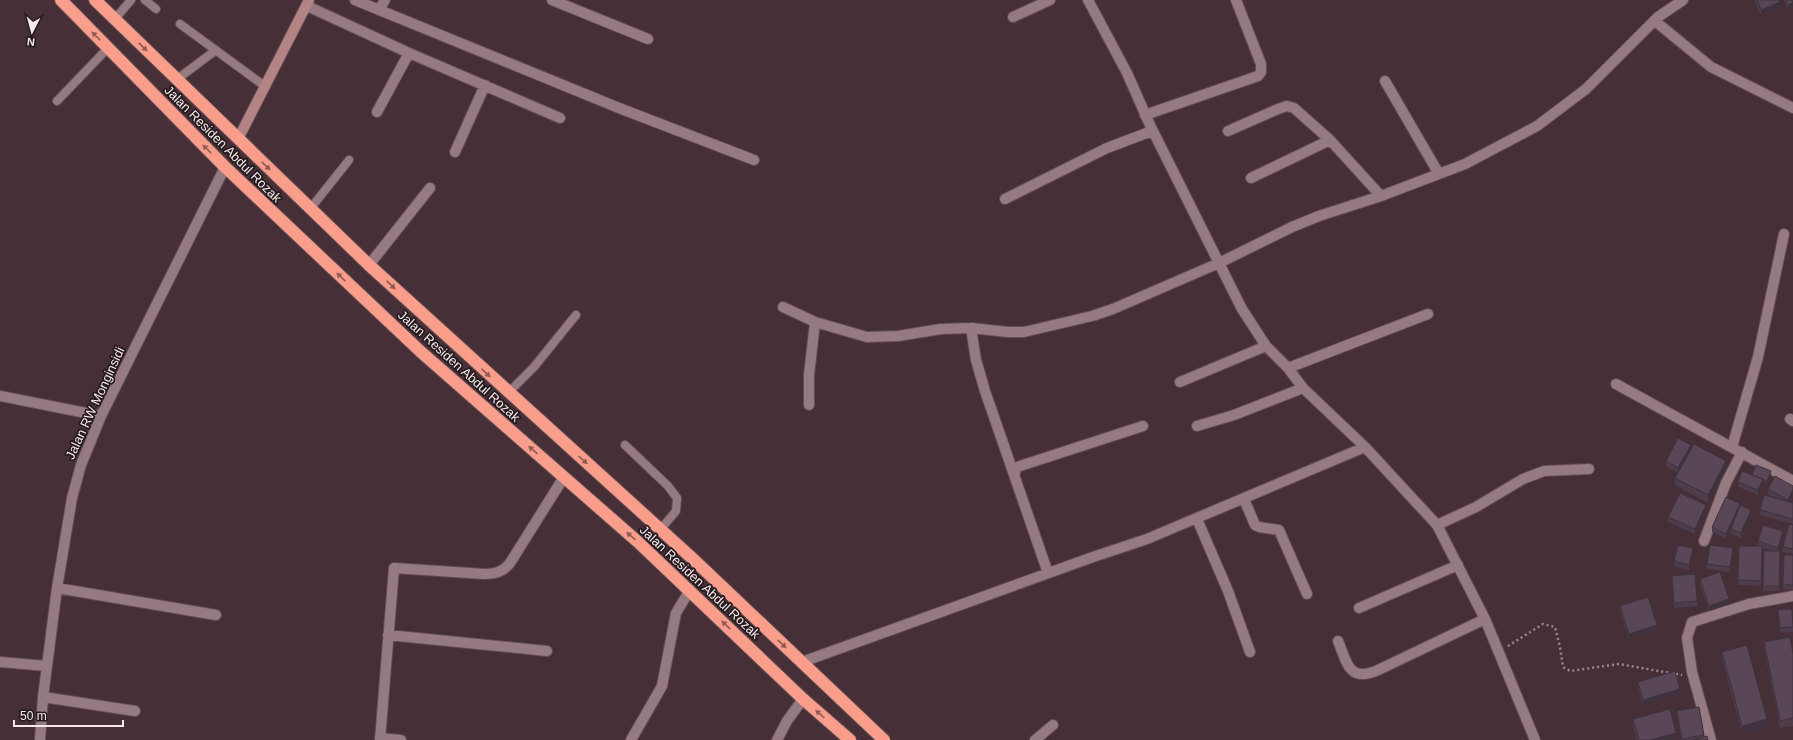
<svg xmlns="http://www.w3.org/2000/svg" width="1793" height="740" font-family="Arial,sans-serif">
<rect width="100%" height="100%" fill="#462f36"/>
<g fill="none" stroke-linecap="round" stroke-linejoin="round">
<defs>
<path id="lane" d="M145,0L156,9
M115,19L131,0
M180,24L266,87
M176,80L216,50
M57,101L108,48
M310,209L349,160
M508,393L534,367L576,315
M625,445L668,486L677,498L676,511L660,530"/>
<path id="street" d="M355,0L619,108L754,160
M552,0L648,39
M307,6L409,53L560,118
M379,10L385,0
M1013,17L1050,0
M1655,21L1711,67L1793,108
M1385,81L1439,174
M377,112L409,53
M1145,115L1258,76L1261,72V64L1236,0
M1228,131L1278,109L1287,106L1294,108L1330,140L1381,196
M455,152L485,85
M1251,178L1330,140
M1005,199L1107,148L1152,131
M369,265L430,188
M783,307L815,322L867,337L898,336L941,329L971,328L1008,332H1024L1092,316L1113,309L1219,263L1150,125L1127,73L1088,0
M971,328L976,360L985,391L1048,573
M1288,368L1428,314
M1180,382L1266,346
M1616,384L1793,481
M0,396L101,416
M809,405V375L815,322
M1790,419L1793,421
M1197,426L1234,415L1303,388
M1732,447L1758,357L1784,234
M1015,473L1016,468L1020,466L1143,426
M1244,499L1255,525L1259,527L1279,530L1307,594
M1197,519L1228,591L1250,652
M1437,525L1476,507L1523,479L1544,471L1589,469
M1704,541L1726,483L1742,452
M57,588L216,615
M1359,608L1458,565
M388,635L547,651
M1338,641C1347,662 1348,682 1376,671L1485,619
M0,662L47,666
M802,662L1093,557L1147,539L1365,447
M43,697L135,711
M380,738L401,740
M40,740L43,697L57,588L72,498L81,465L101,416L225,167
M380,740L394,568L484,574C495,574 503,572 510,563L564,477
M631,740L662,686L676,613L690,590
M777,740L787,721L803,699
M1035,740L1053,725
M1535,740L1485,619L1437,525L1365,447L1303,388L1288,368L1266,346L1242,309L1219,263L1292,227L1319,216L1381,196L1465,164L1537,126L1586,89L1658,17L1683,0
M1711,740L1692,672L1687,638L1692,622L1749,604L1793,596"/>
<path id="secondary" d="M238,139L309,0"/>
<path id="highway" d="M61,0L225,167L421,352L638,542L803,699L850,740
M95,0L369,265L693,559L884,740"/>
</defs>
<use href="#lane" stroke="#614d53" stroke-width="10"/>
<use href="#street" stroke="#614d53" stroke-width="12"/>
<use href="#secondary" stroke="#614d53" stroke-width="12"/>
<use href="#highway" stroke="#614d53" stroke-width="14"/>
<path stroke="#9c888e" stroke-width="2.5" stroke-dasharray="2 3" stroke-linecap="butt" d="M1508,646L1543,624L1555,627L1560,647L1563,667L1570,671L1619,664L1682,675"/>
<use href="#lane" stroke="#967a82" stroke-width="8"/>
<use href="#street" stroke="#967a82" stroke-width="10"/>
<use href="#secondary" stroke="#b48485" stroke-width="10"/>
<use href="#highway" stroke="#fa9d8b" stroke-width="12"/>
</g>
<path fill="#4d3d4b" d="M1754,0H1779L1780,7L1761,15Z
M1784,0H1793L1788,10Z
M1691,450L1726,468L1708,503L1675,485V478L1678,473L1666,466V461Z
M1771,473L1767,483L1763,481V484L1758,495L1738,487V482L1752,475Z
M1768,489L1793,495L1789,502L1793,503V524L1760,515V510L1777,499L1768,494Z
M1740,506L1751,515L1741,538L1731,534V529L1726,539L1712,532V527Z
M1706,510L1695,534L1668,522V517Z
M1793,525V554L1783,552V547Z
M1783,536L1779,551H1780L1779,591H1763L1764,551H1774L1762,548L1761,586L1738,585L1739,546H1758V541Z
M1693,553L1689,570L1674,566V561Z
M1733,553L1730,572L1707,569V564Z
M1784,555H1793V590L1783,589Z
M1672,576L1697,601V606L1674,608Z
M1700,579L1729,604L1709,611L1700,584Z
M1620,606L1657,630L1629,639L1620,611Z
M1778,610L1793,614V632L1780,633Z
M1764,642L1793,654V726L1780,728L1764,649Z
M1722,652L1767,726L1742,733L1722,659Z
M1638,682L1680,694L1643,705L1638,687Z
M1677,711L1704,735V737L1708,740H1681L1677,716Z
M1633,719L1676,740H1637L1633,726Z"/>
<path fill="#3e323d" d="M1780,2V7L1761,15V10Z
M1793,2V7L1788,10V5Z
M1691,445V450L1678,473V468Z
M1726,461V468L1708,503V495Z
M1771,471V473L1767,483V481Z
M1763,479V484L1758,495V490Z
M1793,490V495L1788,505V500Z
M1740,504V509L1726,539V534Z
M1706,505V510L1695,534V529Z
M1751,510V515L1741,538V533Z
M1783,531V536L1778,553V548Z
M1693,548V553L1689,570V565Z
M1733,548V553L1730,572V567Z
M1729,599V604L1709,611V606Z
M1657,625V630L1629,639V634Z
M1680,689V694L1643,705V700Z
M1767,719V726L1742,733V726Z
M1676,733V740H1650Z"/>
<path fill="#594757" stroke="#3e323d" d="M1757,0H1779L1780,2L1761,10Z
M1786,0H1793V2L1788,5Z
M1678,438L1691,445L1678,468L1666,461Z
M1694,444L1726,461L1708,495L1675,478Z
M1756,465L1771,471L1767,481L1752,475Z
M1742,471L1763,479L1758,490L1738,482Z
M1775,476L1793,486V490L1788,500L1768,489Z
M1680,493L1706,505L1695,529L1668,517Z
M1764,495L1793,503V519L1760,510Z
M1726,497L1740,504L1726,534L1712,527Z
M1740,505L1751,510L1741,533L1731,529Z
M1789,524L1793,525V549L1783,547Z
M1763,525L1783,531L1778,548L1758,541Z
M1678,545L1693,548L1689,565L1674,561Z
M1710,545L1733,548L1730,567L1707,564Z
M1739,546H1762L1761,581L1738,580Z
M1764,551H1780L1779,586H1763Z
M1784,555H1793V585L1783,584Z
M1720,572L1729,599L1709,606L1700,579Z
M1695,574L1697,601L1674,603L1672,576Z
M1648,597L1657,625L1629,634L1620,606Z
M1792,609L1793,627L1780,628L1778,610Z
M1790,637L1793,654V718L1780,721L1764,642Z
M1747,645L1767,719L1742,726L1722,652Z
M1675,671L1680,689L1643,700L1638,682Z
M1699,707L1704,735L1682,739L1677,711Z
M1670,709L1676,733L1650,740H1639L1633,719Z
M1707,736L1708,740H1693Z"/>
<defs><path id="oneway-solid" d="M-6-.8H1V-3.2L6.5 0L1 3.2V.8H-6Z"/></defs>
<g fill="#905c54">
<use href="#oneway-solid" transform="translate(96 36) rotate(-135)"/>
<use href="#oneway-solid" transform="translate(143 47) rotate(44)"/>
<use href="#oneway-solid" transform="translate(207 149) rotate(-135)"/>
<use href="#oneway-solid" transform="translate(266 166) rotate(44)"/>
<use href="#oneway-solid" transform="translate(341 277) rotate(-137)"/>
<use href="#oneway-solid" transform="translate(391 285) rotate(43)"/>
<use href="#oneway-solid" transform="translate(486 373) rotate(43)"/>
<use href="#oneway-solid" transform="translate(533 450) rotate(-139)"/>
<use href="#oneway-solid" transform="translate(583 460) rotate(42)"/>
<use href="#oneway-solid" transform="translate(631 536) rotate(-139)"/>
<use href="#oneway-solid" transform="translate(726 625) rotate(-136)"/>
<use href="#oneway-solid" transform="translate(782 644) rotate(43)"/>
<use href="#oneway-solid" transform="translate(820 714) rotate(-138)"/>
</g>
<g text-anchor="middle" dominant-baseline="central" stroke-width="3.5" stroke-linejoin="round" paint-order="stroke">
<g font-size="13" fill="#f8e8ec" stroke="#251b1e">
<text transform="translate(223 144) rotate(45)">Jalan Residen Abdul Rozak</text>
<text transform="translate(459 366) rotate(42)">Jalan Residen Abdul Rozak</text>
<text transform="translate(95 403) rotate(-65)">Jalan RW Monginsidi</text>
<text transform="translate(700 582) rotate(43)">Jalan Residen Abdul Rozak</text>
</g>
</g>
<g transform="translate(32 32) rotate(186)" stroke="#251b1e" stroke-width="3" paint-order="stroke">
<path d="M0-3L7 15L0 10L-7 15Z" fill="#f8e8ec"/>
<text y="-6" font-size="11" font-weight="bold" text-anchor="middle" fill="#f8e8ec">N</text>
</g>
<path d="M14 720v6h109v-6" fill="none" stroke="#f8e8ec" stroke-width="2"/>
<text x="20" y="720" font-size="12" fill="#f8e8ec" stroke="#251b1e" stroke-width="3" paint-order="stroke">50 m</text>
</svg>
